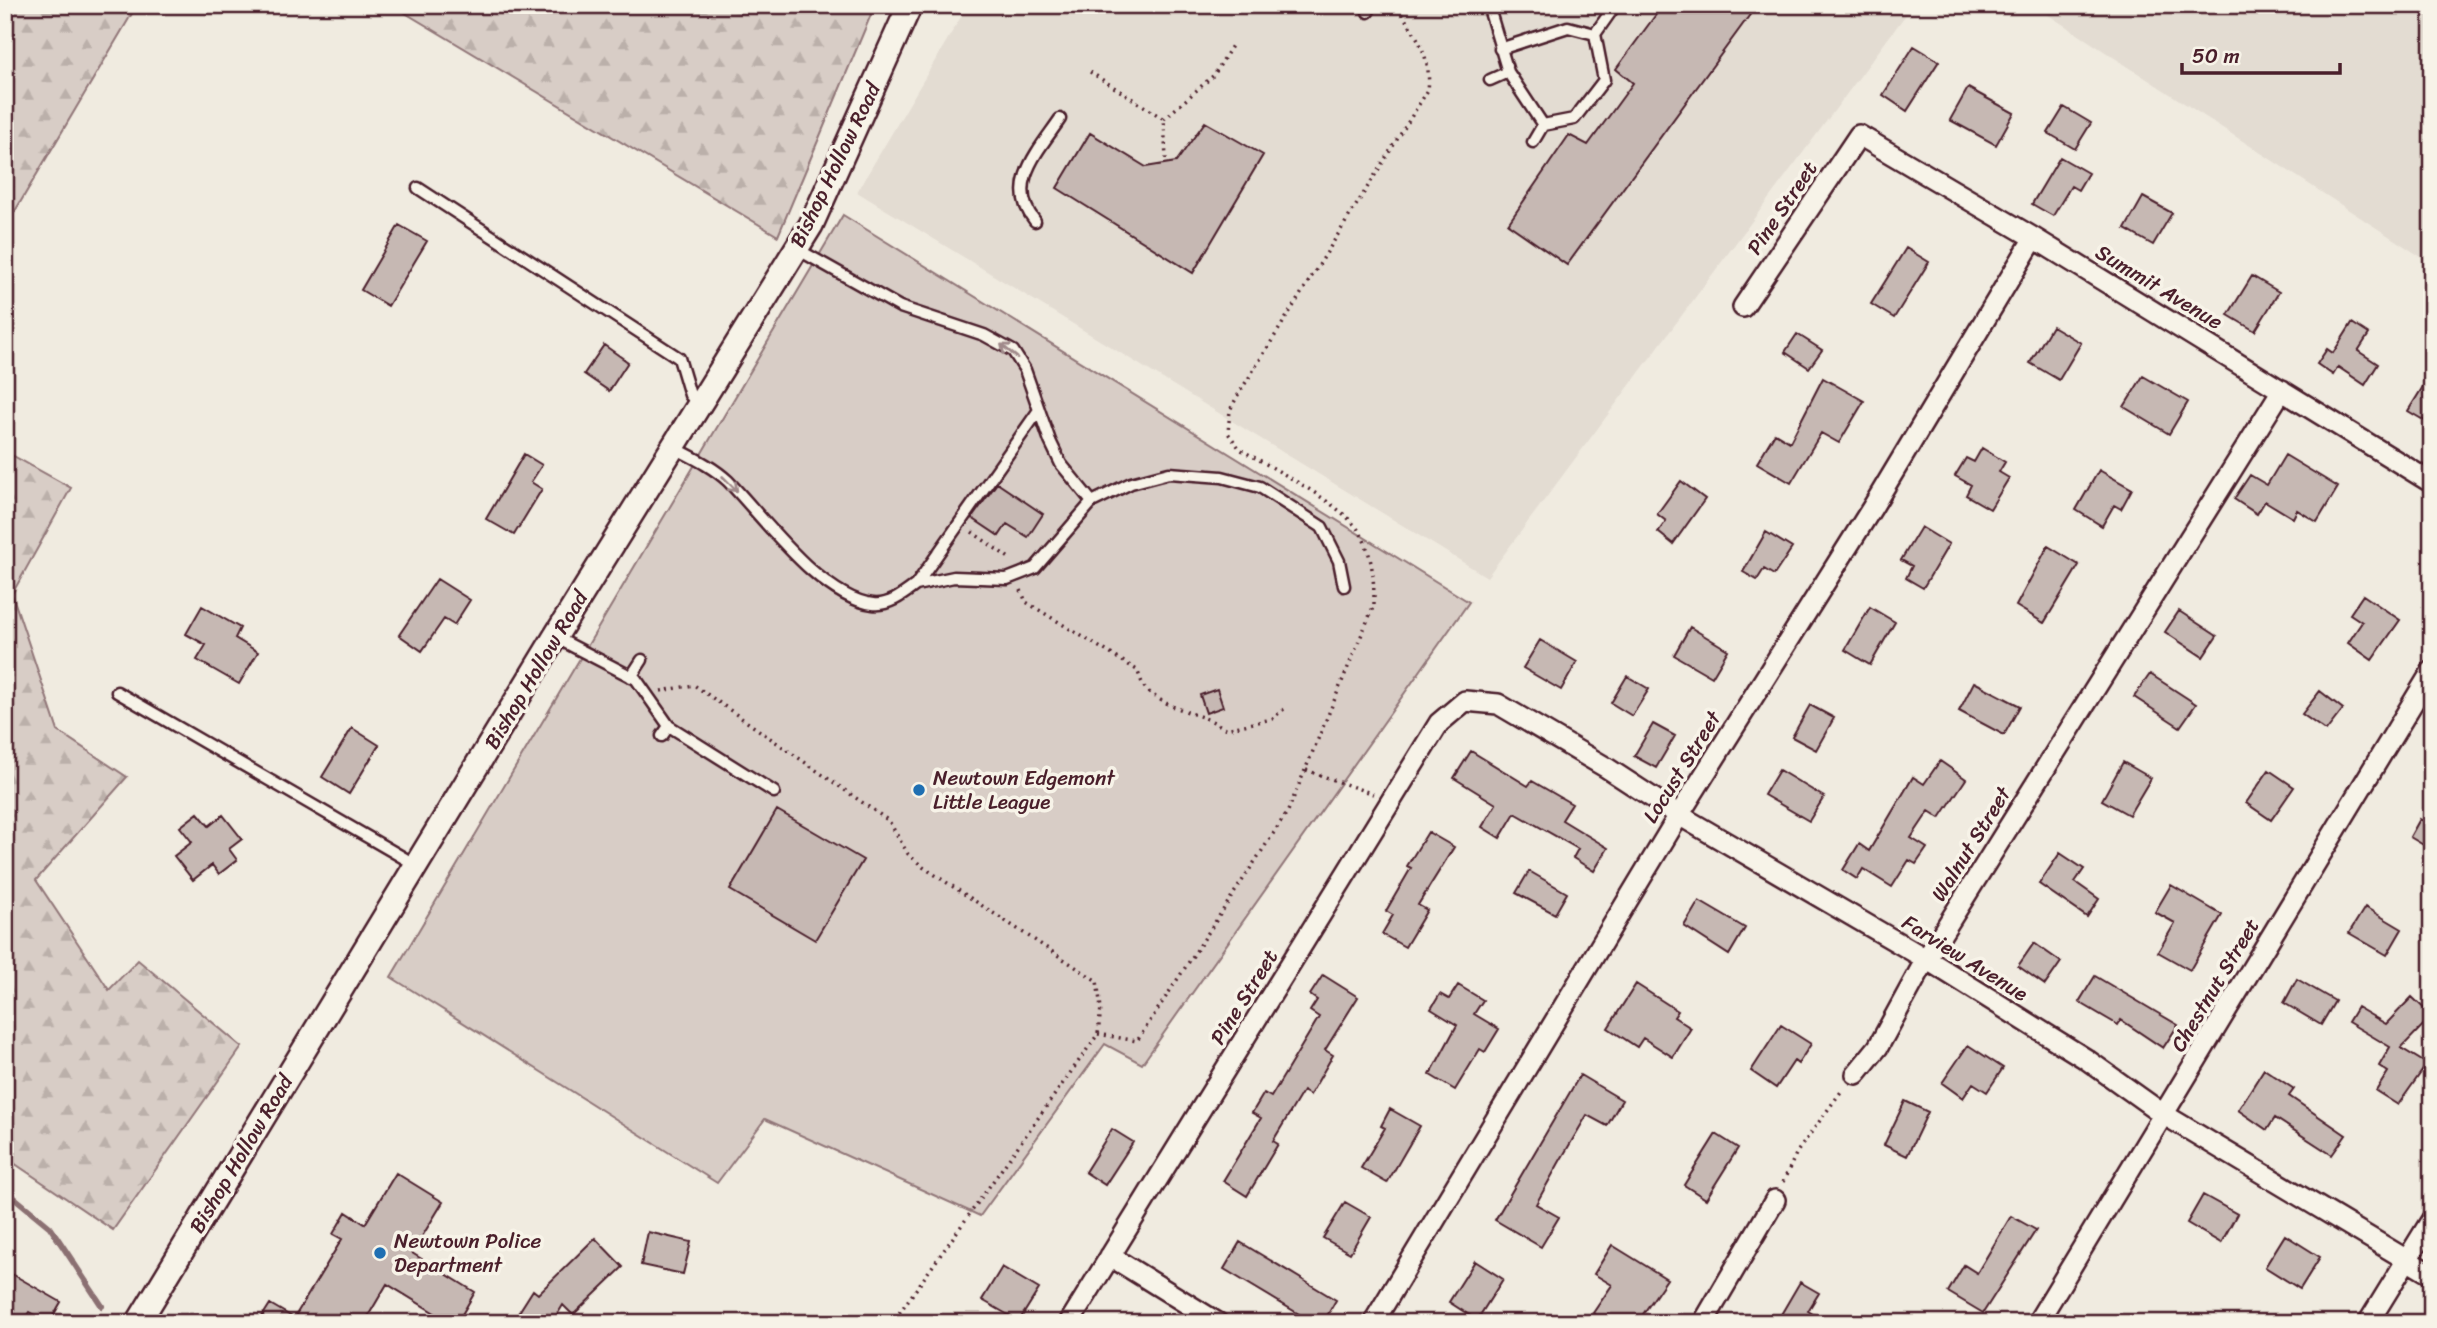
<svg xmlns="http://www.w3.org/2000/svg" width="2437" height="1328" font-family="Sriracha,sans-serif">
<defs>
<pattern id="forest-firs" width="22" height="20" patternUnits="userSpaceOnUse" patternTransform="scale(1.75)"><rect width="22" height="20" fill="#d8cdc6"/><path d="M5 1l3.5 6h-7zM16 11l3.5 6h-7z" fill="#bbb0aa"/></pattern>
</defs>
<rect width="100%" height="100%" fill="#f0ebe0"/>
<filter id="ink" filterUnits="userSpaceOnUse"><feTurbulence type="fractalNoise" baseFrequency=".0143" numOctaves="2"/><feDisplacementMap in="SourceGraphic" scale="14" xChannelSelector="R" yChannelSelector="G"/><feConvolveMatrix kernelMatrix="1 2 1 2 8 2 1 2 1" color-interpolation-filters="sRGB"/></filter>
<g filter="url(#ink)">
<path fill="#e3dcd2" d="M968,5H1913L1487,577L857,192Z
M2033,5H2432V264Z"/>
<path fill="url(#forest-firs)" stroke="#917678" stroke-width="2" d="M5,5H137L5,228Z
M392,5H875L778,236Z
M5,448L10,454L71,488L12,594L58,731L127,777L36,880L109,990L138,960L242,1047L113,1230L5,1157Z"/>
<path fill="#d8cdc6" stroke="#917678" stroke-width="2" d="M843,215L1469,602L1142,1064L1105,1044L980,1216L765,1119L717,1183L391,977Z"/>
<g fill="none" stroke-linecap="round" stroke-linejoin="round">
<path stroke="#8b6f72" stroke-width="6" d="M5,1190L50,1227L102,1306"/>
</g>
<path fill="#c6b8b3" stroke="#4a1f2b" stroke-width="2" d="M1663,5H1757L1567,265L1508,224L1569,135L1588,145L1633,83L1616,69Z
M1914,46L1939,61L1907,111L1883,95Z
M1968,88L2014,113L1996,145L1950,120Z
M2064,107L2091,123L2075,149L2048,133Z
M1205,122L1263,155L1193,273L1057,188L1090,133L1146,167L1176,162Z
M2060,157L2088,173L2078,190L2071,186L2053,216L2032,204Z
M2143,197L2172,213L2153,245L2125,229Z
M399,225L427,241L388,306L361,290Z
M1906,248L1929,262L1894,318L1871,304Z
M2252,276L2279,292L2255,331L2228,315Z
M2352,323L2369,334L2358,351L2378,364L2365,385L2338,367L2333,375L2317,364L2327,349L2333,353Z
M2052,326L2081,343L2059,380L2030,363Z
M1797,334L1822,350L1809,368L1785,352Z
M604,345L628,362L609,391L584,374Z
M2432,372V425L2408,411Z
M2143,376L2188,402L2169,434L2124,407Z
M1823,378L1864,401L1839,443L1821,433L1791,483L1757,463L1775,433L1790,442Z
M1982,448L2005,462L1999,472L2009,478L1990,509L1966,495L1971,485L1955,476L1966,458L1974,462Z
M524,454L542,465L531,482L542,489L514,535L486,519Z
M2285,455L2338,487L2317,522L2297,510L2293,518L2265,501L2257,514L2234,499L2250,475L2267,485Z
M2099,470L2132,489L2121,509L2114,505L2102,526L2076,510Z
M1681,481L1705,499L1673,544L1658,532L1666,521L1657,514Z
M997,483L1043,514L1028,537L1007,524L999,536L972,518Z
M1921,527L1949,544L1923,588L1906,578L1912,566L1901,560Z
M1766,532L1792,548L1774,575L1764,569L1757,580L1743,572Z
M2048,546L2079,565L2044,623L2016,606Z
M437,579L470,600L454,625L444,619L422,651L399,635Z
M2363,595L2400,620L2372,660L2348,643L2362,622L2350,614Z
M202,606L240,628L235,638L258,652L239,684L197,660L206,645L186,634Z
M1870,607L1895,622L1870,665L1845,650Z
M2179,611L2217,636L2203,657L2165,632Z
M1690,627L1728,650L1712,677L1674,655Z
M1540,640L1577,662L1561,690L1523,668Z
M2150,674L2196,704L2180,727L2134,697Z
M1627,676L1649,689L1632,716L1611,703Z
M1974,682L2020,706L2004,735L1959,711Z
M1217,689L1223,707L1206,713L1200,695Z
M2320,691L2343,709L2326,731L2302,714Z
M1810,705L1834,718L1816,750L1792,737Z
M1653,724L1675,736L1656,768L1634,756Z
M352,728L379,745L349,794L322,777Z
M1471,751L1528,786L1532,781L1572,804L1562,820L1608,848L1594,871L1573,858L1578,849L1515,813L1500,838L1482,827L1496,804L1454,778Z
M1940,761L1966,779L1940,818L1929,811L1911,838L1927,848L1916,864L1909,860L1892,887L1863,869L1857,879L1843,870L1859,844L1869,851L1913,777L1924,784Z
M2123,762L2151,778L2129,815L2102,800Z
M1779,770L1824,797L1809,821L1764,795Z
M2269,770L2294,787L2271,820L2246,803Z
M777,810L863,860L815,940L730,890Z
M198,813L209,826L223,815L242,839L229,849L237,860L219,874L212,865L193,880L174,856L192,842L180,827Z
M2420,819L2432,826V850L2410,837Z
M1428,832L1454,847L1418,905L1427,910L1405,947L1382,934L1393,915L1386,911L1411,868L1407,866Z
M2060,853L2084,869L2075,882L2099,899L2087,917L2039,884Z
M1529,871L1567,893L1555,914L1516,893Z
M2171,885L2222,915L2190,970L2158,952L2175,923L2155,912Z
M1699,901L1745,928L1729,955L1684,926Z
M2365,907L2402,929L2387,955L2349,933Z
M2034,943L2061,962L2045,985L2018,966Z
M1323,975L1358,997L1325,1050L1333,1055L1310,1095L1303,1091L1273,1141L1278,1144L1247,1196L1223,1181L1261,1118L1252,1113L1264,1093L1271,1097L1319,1017L1310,1011L1317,1000L1310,995Z
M2095,976L2178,1025L2163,1048L2121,1020L2118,1025L2079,1002Z
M2297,979L2335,1001L2321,1025L2284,1003Z
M1636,984L1678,1011L1674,1017L1691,1028L1673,1057L1643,1038L1637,1047L1608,1028Z
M1458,985L1483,1000L1474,1014L1499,1029L1485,1052L1480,1049L1455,1090L1430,1075L1457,1025L1431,1009L1440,994L1449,999Z
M2412,997L2432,1016L2401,1048L2427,1064L2398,1105L2376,1091L2388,1072L2379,1066L2390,1047L2348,1022L2357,1007L2386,1024Z
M1781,1025L1811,1044L1798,1064L1794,1061L1776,1088L1751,1071Z
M1968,1045L2003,1068L1987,1092L1973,1083L1963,1098L1942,1083Z
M2264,1069L2294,1089L2289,1096L2346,1135L2332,1155L2275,1118L2267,1130L2238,1110Z
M1580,1075L1622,1100L1607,1126L1587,1115L1560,1161L1536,1204L1559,1217L1541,1247L1495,1220Z
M1905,1101L1928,1112L1907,1156L1884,1145Z
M1390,1109L1420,1126L1387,1183L1361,1168L1385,1128L1381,1126Z
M1112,1129L1133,1142L1105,1185L1085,1172Z
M1716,1134L1738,1148L1706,1199L1684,1185Z
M396,1173L443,1202L412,1253L475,1292L457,1323H451L387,1284L364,1323H258L270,1304L294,1318L342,1239L333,1234L346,1212L365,1224Z
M2203,1195L2237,1214L2221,1243L2187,1223Z
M1345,1202L1371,1217L1350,1253L1323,1238Z
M2011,1216L2036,1230L1983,1313L1948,1292L1964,1265L1977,1273Z
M648,1232L691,1242L683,1274L641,1265Z
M2285,1235L2320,1257L2300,1289L2265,1267Z
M595,1238L623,1267L573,1315L563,1305L552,1323H512L533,1290L538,1294Z
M1240,1242L1336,1300L1323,1323H1314L1224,1269Z
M1612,1245L1667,1279L1637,1323H1606L1593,1313L1612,1285L1594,1274Z
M1475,1261L1503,1279L1477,1320L1449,1302Z
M1002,1267L1039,1289L1019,1321L982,1300Z
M5,1270L61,1302L49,1323L29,1312L24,1320L5,1309Z
M1800,1282L1819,1293L1808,1311L1828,1323H1776Z"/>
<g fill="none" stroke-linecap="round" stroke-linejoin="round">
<defs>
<path id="service" d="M1488,5L1508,72L1543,125L1574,119L1604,80L1595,34L1568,27L1500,49
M1368,12L1372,5
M1595,34L1614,7
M1490,80L1508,72
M1533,142L1543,125
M418,188L679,358L690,395L699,405
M1035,221C1005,185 1039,150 1060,119
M797,249L900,307L984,335L1013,351L1025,370L1050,441L1061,464L1092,502
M673,447C692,457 712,466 728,481C763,517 821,598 873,604C889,606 904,594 916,585L1039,410
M916,585L954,577L1007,579L1035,568L1092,502L1131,483L1169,473L1222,477L1260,487L1322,527L1339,561L1344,586
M555,637L636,679L669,726L774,792
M631,677L642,660
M117,692L416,865
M662,736L669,726"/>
<path id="minor" d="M1743,307L1859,135L2034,238L2432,483
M1856,1074L1878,1047L1926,959L2282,390
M1110,1256L1218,1323
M1069,1323L1439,723L1465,701L1498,704L1607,768L1679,815L1926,959L2086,1059L2163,1114L2432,1275
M1373,1323L1679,815L1872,508L2034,238
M1703,1323L1775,1200
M2037,1323L2432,671
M2368,1323L2432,1219"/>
<path id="tertiary" d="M138,1323L555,637L811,225L910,5"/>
</defs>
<use href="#service" stroke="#4a1f2b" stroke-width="15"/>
<use href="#minor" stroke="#4a1f2b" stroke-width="24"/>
<use href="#tertiary" stroke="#4a1f2b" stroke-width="28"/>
<path stroke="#4a1f2b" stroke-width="3.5" stroke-dasharray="2 5" stroke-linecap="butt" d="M1090,72L1164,119L1166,159
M1164,119L1214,75L1233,44
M972,532L1012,560
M1021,590L1026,602L1137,670C1140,676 1142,686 1147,690C1169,711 1203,713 1226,729L1272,719L1284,709
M661,691L694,685L889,821L908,854L923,867L1097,981L1101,1008L1098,1034L892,1323
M1306,770L1373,794
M1098,1034L1137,1041L1288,811L1374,605C1374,581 1373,558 1362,536C1347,505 1271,468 1240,449L1228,433L1230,410L1238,395L1428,90C1432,57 1415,30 1394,5
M1783,1182L1797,1152L1843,1089"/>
<use href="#service" stroke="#f7f3e8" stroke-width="10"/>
<use href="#minor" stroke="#f7f3e8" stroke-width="19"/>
<use href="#tertiary" stroke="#f7f3e8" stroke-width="23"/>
</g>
<defs><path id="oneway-shaft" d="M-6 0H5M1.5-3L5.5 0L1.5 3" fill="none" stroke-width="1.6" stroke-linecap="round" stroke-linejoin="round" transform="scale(1.75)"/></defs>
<g stroke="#a0898a">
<use href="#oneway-shaft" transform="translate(1009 351) rotate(-141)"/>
<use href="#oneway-shaft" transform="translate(730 484) rotate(45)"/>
</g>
</g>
<g fill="#1f6fb2" stroke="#f7f3e8" stroke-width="2.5">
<circle cx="919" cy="790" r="7"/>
<circle cx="380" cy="1253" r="7"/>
</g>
<g text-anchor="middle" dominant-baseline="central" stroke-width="7" stroke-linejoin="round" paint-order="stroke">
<g font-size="21" fill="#4a1f2b" stroke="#f7f3e8">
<text transform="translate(835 165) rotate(-64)">Bishop Hollow Road</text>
<text transform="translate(1782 208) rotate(-56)">Pine Street</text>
<text transform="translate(2159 287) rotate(31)">Summit Avenue</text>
<text transform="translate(536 670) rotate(-59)">Bishop Hollow Road</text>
<text transform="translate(1682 767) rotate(-58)">Locust Street</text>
<text transform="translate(1971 844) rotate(-58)">Walnut Street</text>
<text transform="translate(1965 958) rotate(32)">Farview Avenue</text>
<text transform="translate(2215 985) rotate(-59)">Chestnut Street</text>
<text transform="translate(1244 997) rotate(-58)">Pine Street</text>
<text transform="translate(241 1154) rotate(-59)">Bishop Hollow Road</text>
</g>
<g font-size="21" fill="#4a1f2b" stroke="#f7f3e8" text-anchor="start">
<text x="933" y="778">Newtown Edgemont<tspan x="933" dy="24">Little League</tspan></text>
<text x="394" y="1241">Newtown Police<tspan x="394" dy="24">Department</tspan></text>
</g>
</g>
<rect width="2437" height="1328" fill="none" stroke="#f7f3e8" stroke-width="28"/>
<rect x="14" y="14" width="2409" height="1300" fill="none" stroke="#4a1f2b" stroke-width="2.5" filter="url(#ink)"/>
<path d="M2182 63v10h158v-10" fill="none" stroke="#4a1f2b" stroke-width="3.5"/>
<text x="2192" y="63" font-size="21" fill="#4a1f2b" stroke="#f7f3e8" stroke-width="5" paint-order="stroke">50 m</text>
</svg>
